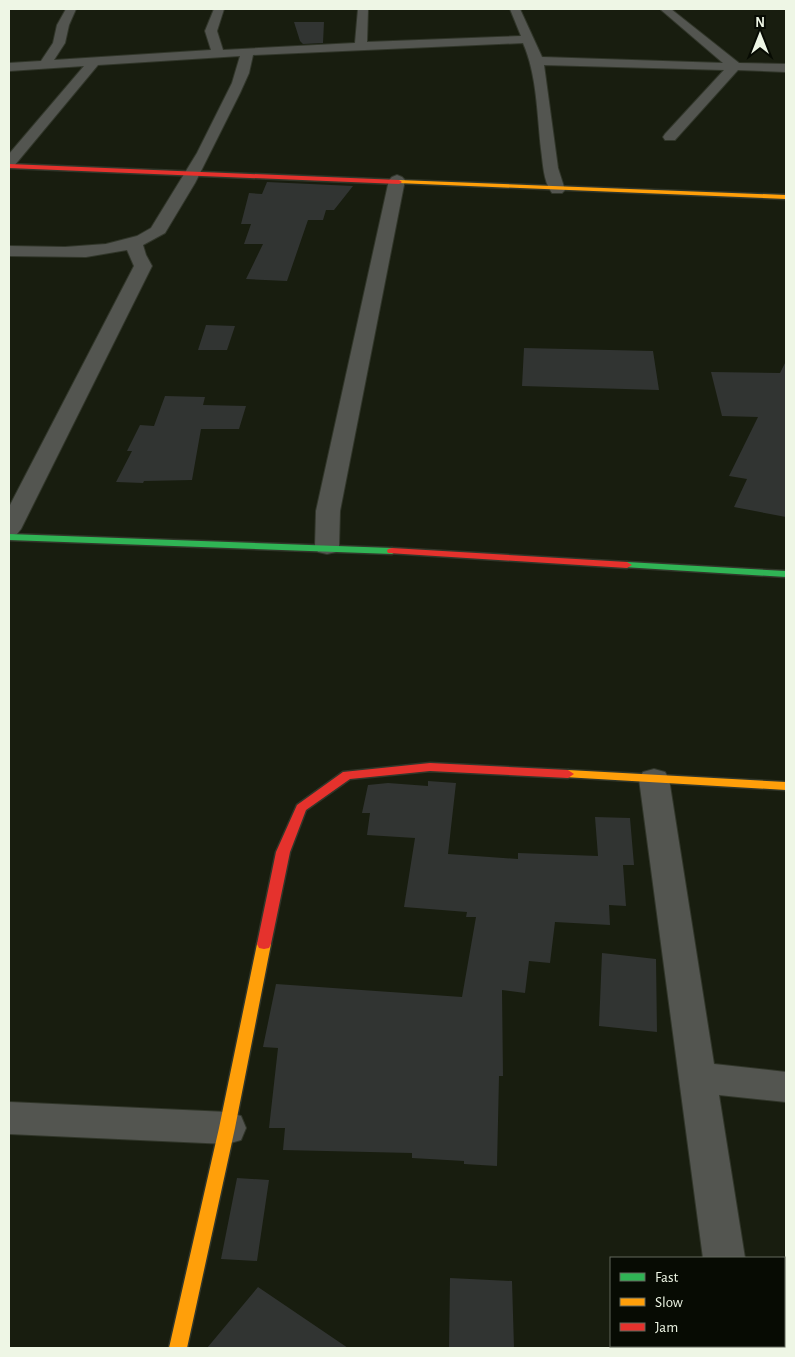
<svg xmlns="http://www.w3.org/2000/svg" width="795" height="1357" font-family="'Alegreya Sans',sans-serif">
<rect width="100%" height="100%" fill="#181d0f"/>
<path fill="#313432" d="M294,22H324L323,43L303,44L300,41Z
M267,182L353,186L334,210H326L323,220H308L287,281L246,279L263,244H244L251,224H241L249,193L262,194Z
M206,325L235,326L227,350H198Z
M524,348L653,351L659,390L522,386Z
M786,361V517L734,507L747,479L729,476L758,417L722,416L711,372L780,373Z
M165,396L205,397L203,405L246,406L239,429H201L192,480L144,481L143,483L116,482L132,451H127L140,425L154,426Z
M428,781L456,783L448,854L518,859V853L598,856L595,817L630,818L634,865H623L626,906L609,905L610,925L555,922L550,963L529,961L525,993L502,990L503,1076H499L497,1166L464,1164V1161L412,1158V1153L283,1150L285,1128H269L278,1048L263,1047L276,984L462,997L476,917H466L467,912L404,907L415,838L367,835L370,813H362L368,785L388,783L428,786Z
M602,953L656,959L657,1032L599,1026Z
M237,1178L269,1180L257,1261L221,1259Z
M450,1278L512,1281L514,1348H449Z
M258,1287L348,1348H207Z"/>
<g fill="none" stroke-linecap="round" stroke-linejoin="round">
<defs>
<path id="street" d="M66,9H76L69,25L65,43L54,60L211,50L205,31L214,9H224L217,31L223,50L355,43L358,9H368L367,42L521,36L510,9H520L542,57L723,63L660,9H671L739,63L786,64V72L738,70L675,140H665L663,137L665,134L724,70L544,65L558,168L565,190L562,193H552C543,181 543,162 541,149C537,113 537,75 523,43L253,55L249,73L240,93L195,183L165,233L143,245L146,255L152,266L21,529L17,534L9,536V507L134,266L127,250L86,257L9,256V246L65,247L106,244L137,236L151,228L197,153L232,83L240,56L98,65L14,166L9,167V154L84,66L9,71V63L41,61L53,43L57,25Z
M397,175L402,177L405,180L340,511L339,547L336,552L327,554L318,552L315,547L316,511L389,180L392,177Z
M654,769L665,772L669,779L714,1064L786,1072V1102L719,1095L745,1258H703L639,779L643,772Z
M9,1102L227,1112L241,1116L246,1128L241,1140L227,1144L9,1134Z
M714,1346H758V1348H714Z"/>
<path id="fast" d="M9,534L392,548L397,551L392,554L9,540Z
M627,562L786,571V577L623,567L622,565Z"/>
<path id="slow" d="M399,180L786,195V199L397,183L396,182Z
M568,770L786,782V790L564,777L562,774Z
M264,939L269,940L271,944L235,1128L187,1348H169L219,1128L257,944L259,940Z"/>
<path id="jam" d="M9,164L399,180L402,182L399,184L9,168Z
M392,548L627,562L632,565L627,568L388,553L387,551L388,549Z
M430,763L568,770L574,774L568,778L430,771L350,779L306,810L290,852L271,944L269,948L264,949L259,948L257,944L276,852L297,805L343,772Z"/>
</defs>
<use href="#street" stroke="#31362a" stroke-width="2"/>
<use href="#fast" stroke="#31362a" stroke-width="3"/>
<use href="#slow" stroke="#31362a" stroke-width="3"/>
<use href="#jam" stroke="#31362a" stroke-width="3"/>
<use href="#street" fill="#535550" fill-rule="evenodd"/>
<use href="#fast" fill="#30b455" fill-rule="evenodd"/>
<use href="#slow" fill="#ff9f0a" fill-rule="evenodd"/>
<use href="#jam" fill="#e5322d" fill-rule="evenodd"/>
</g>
<rect width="795" height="1357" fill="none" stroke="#eef6e5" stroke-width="20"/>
<rect x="610" y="1257" width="175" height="90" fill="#070b03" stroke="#63695d"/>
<rect x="620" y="1273" width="25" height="8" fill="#30b455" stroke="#63695d"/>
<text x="655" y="1282" font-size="15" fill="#eef6e5">Fast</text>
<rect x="620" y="1298" width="25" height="8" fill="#ff9f0a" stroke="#63695d"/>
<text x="655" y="1307" font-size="15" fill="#eef6e5">Slow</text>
<rect x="620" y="1323" width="25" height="8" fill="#e5322d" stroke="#63695d"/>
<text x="655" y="1332" font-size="15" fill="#eef6e5">Jam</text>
<g transform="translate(760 35)" stroke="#070b03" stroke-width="4" paint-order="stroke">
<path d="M0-4L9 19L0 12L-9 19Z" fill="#eef6e5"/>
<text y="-8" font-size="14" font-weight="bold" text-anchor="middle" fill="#eef6e5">N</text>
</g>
</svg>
